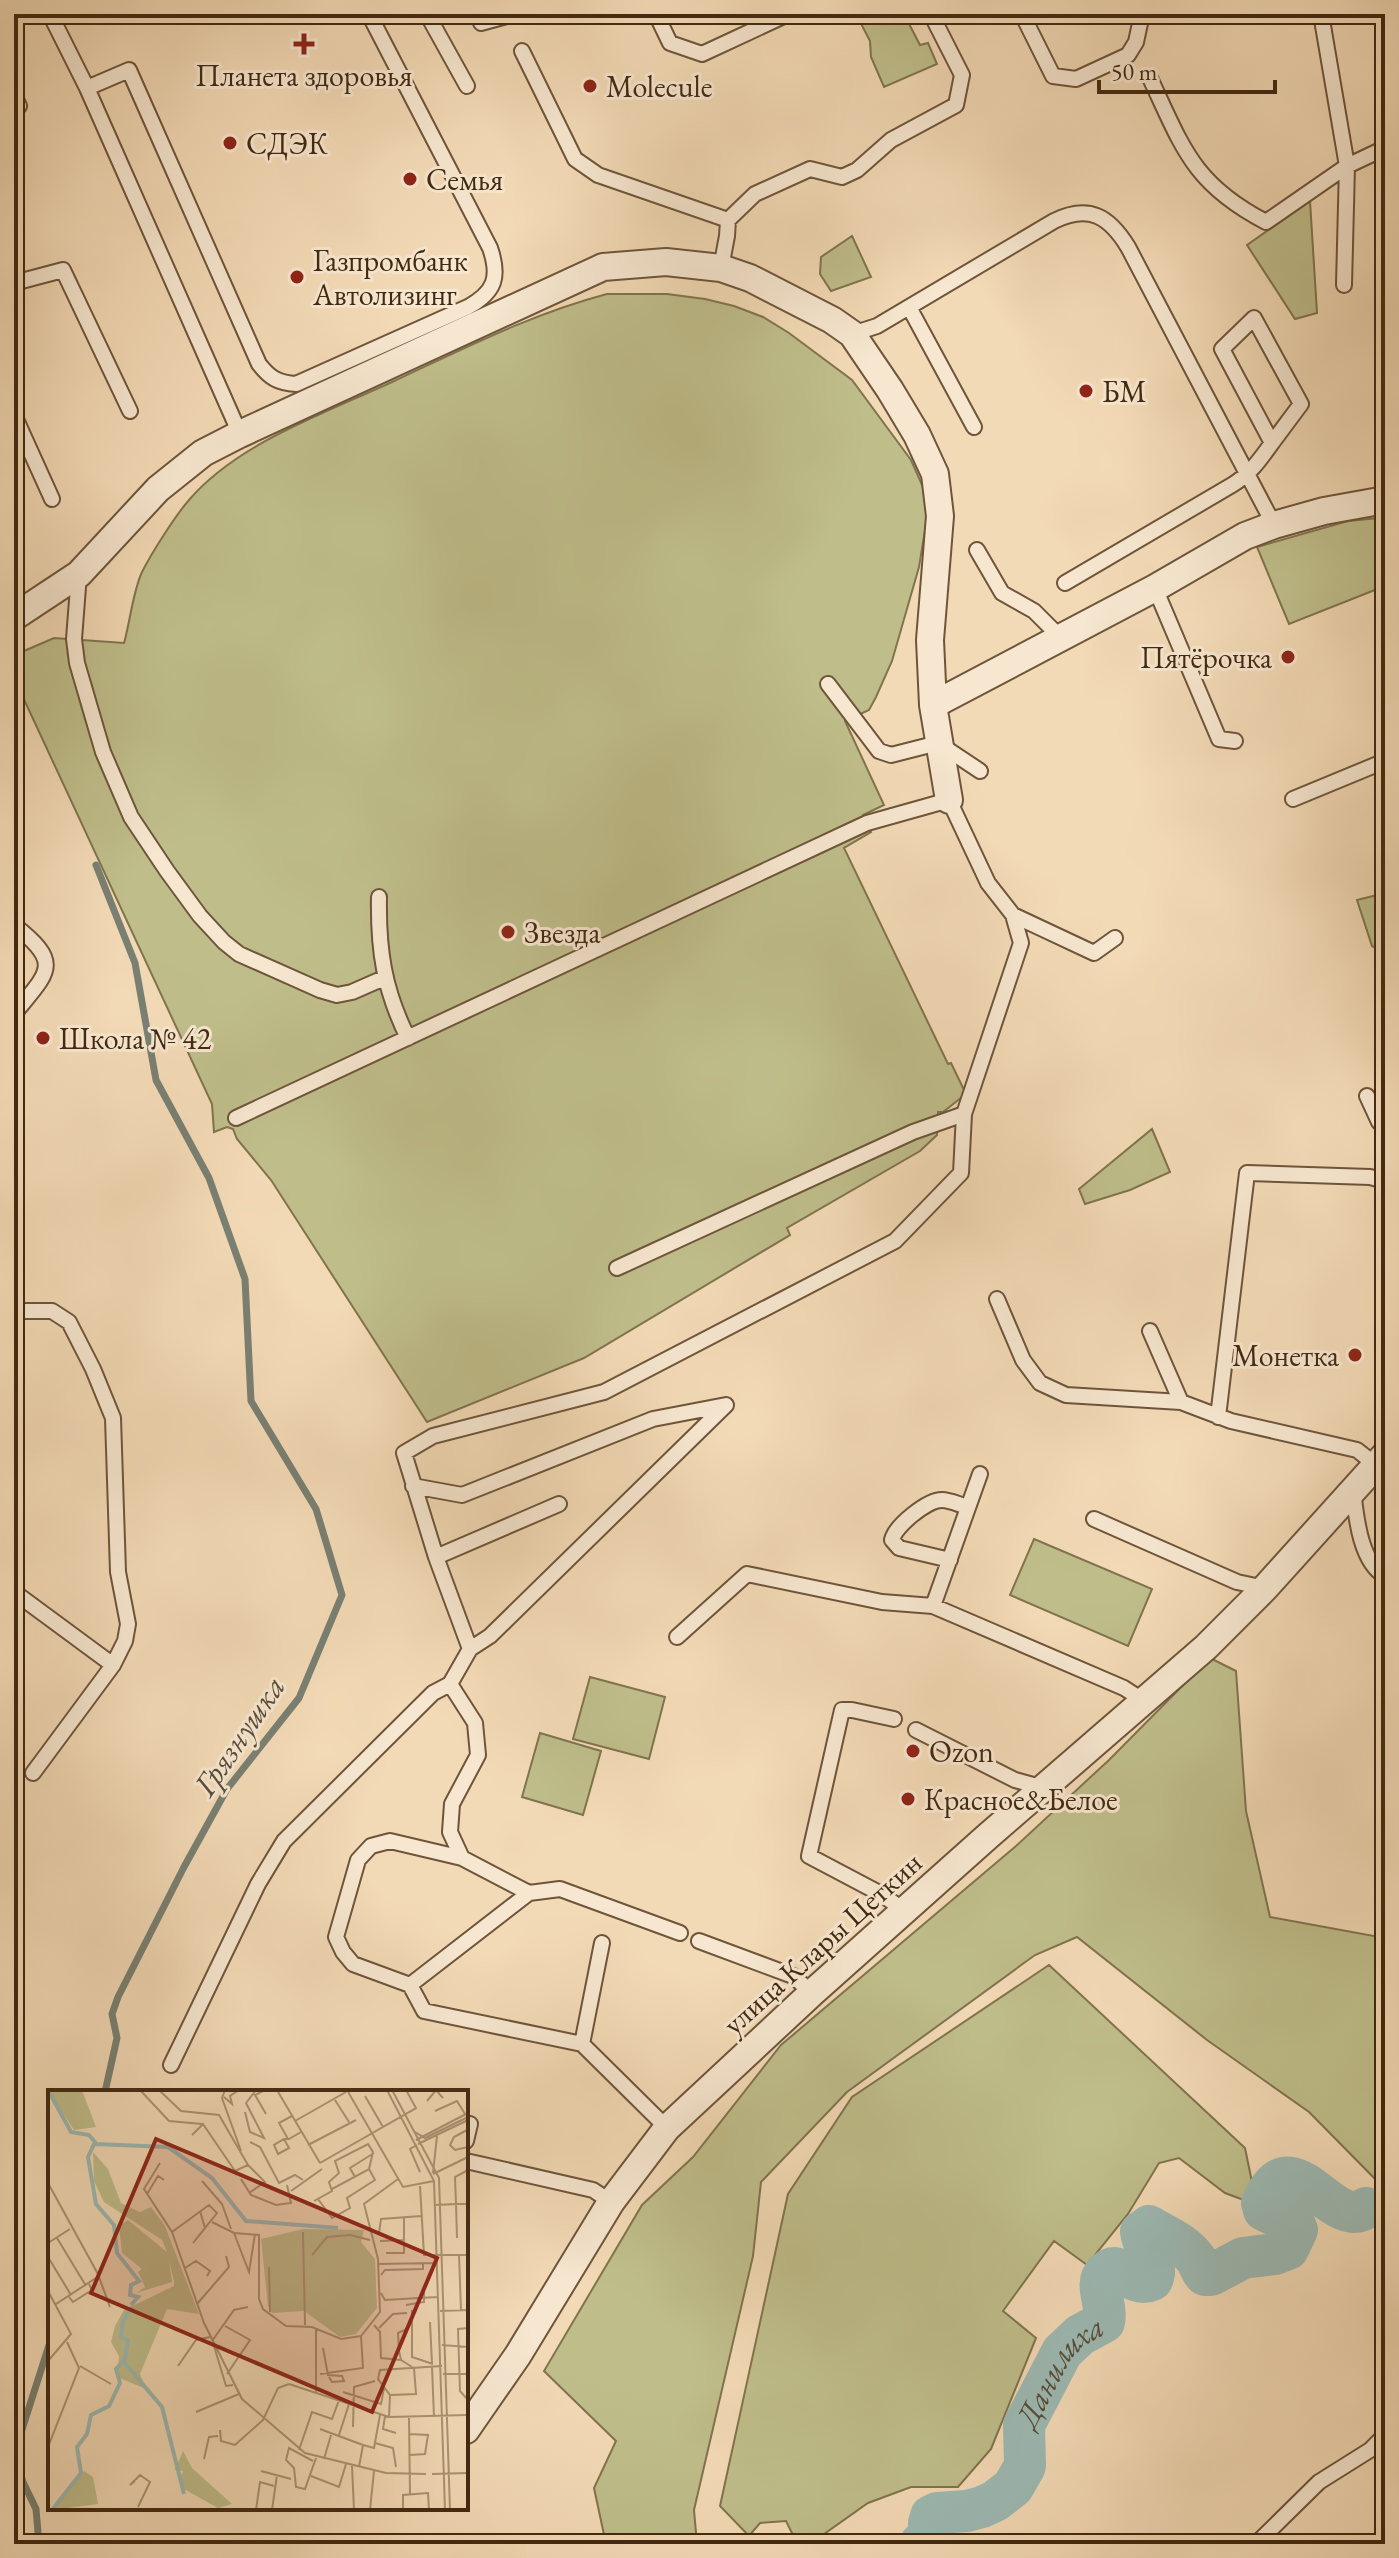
<svg xmlns="http://www.w3.org/2000/svg" width="1399" height="2558" font-family="'EB Garamond',serif">
<rect width="100%" height="100%" fill="#f3dab6"/>
<filter id="stains"><feTurbulence type="fractalNoise" baseFrequency=".0025" numOctaves="4"/><feColorMatrix values="0 0 0 0 .2 0 0 0 0 .09 0 0 0 0 .02 0 0 0 .5 -.17"/></filter>
<radialGradient id="worn" r=".72"><stop offset=".6" stop-color="#630" stop-opacity="0"/><stop offset="1" stop-color="#630" stop-opacity=".3"/></radialGradient>
<path fill="#bfbe8b" stroke="#80744e" stroke-width="2" d="M856,14H904L920,45L928,43L937,64L884,87L871,57L870,41Z
M1310,201L1317,313L1295,319L1247,245Z
M852,236L871,277L831,291L820,274L821,257Z
M607,294H667L705,299L734,306L763,317L789,333L852,380L911,460L923,487L927,518L919,567L892,661L876,697L869,710L845,721L884,805L863,815L871,832L844,848L948,1064L951,1063L966,1094L943,1112H938L937,1135L920,1151L787,1228L790,1235L584,1358L427,1422L271,1180L237,1139L233,1129L227,1127L214,1132L212,1104L21,693L17,654L54,638L124,643C130,622 133,591 142,572C151,554 175,516 189,500C238,443 325,413 392,382C463,349 531,314 607,294Z
M1379,518L1385,519V586L1289,624L1257,547L1348,521Z
M1385,893V953L1372,946L1357,900Z
M1152,1129L1170,1172L1130,1190L1085,1204L1079,1189Z
M1034,1539L1152,1589L1128,1646L1010,1595Z
M1210,1658L1236,1671L1246,1811L1270,1917L1385,1938V2189L1309,2112L1207,2040L1077,1937L1035,1955L847,2092L761,2182L753,2256L694,2510L697,2544H606L594,2488L616,2441L544,2371L642,2205L693,2157L781,2045L1016,1846L1109,1760Z
M590,1677L665,1697L649,1759L573,1739Z
M540,1733L601,1751L583,1815L522,1797Z
M1049,1965L1245,2148L1252,2182L1262,2189L1257,2205L1225,2193L1179,2158L1159,2163L1128,2214L1087,2265L1054,2241L1003,2311L1036,2338L991,2449L958,2487H911L868,2503L810,2544H795V2539L786,2521L760,2523L749,2536L720,2506L788,2194L852,2097Z"/>
<g fill="none" stroke-linecap="round" stroke-linejoin="round">
<path stroke="#798073" stroke-width="7" d="M96,865L135,963L156,1080L209,1178L245,1279L251,1401L316,1509L342,1595L299,1698L227,1789L184,1867L118,1997L112,2014L117,2038L105,2092
M39,2544L36,2509L23,2482L17,2464L19,2439L50,2342"/>
<path stroke="#9dbab4" stroke-width="42" id="s1" d="M920,2544L929,2536L932,2529L929,2523L931,2516L937,2513L967,2511L982,2507L995,2501L1013,2487L1025,2466L1024,2425L1062,2352L1080,2335L1104,2322C1108,2305 1093,2284 1106,2272C1122,2257 1128,2290 1152,2280C1160,2262 1143,2250 1141,2232L1149,2226C1165,2236 1183,2242 1195,2258C1200,2264 1199,2269 1205,2275H1211L1243,2258L1275,2254L1288,2249L1297,2230L1295,2225L1264,2210L1262,2203C1292,2133 1331,2232 1366,2208"/>
<defs>
<path id="lane" d="M50,14L87,88L240,434
M427,14L467,86
M656,14L670,43L702,54L788,14
M1022,14L1053,76L1076,79L1128,55L1136,42L1142,14
M1321,14L1347,166L1344,285
M481,23L514,14
M522,51L575,159L598,175L728,220
M1150,78C1183,148 1193,184 1266,222L1347,166L1385,148
M87,88L129,70L259,364C270,378 278,383 296,384L468,307C495,292 500,277 490,248L369,14
M14,95L19,106L14,113
M721,268L727,236L728,220L755,194L810,169L842,177L857,170L891,140L956,105L962,75L931,14
M14,283L63,270L130,411
M909,307L974,427
M852,334L877,326L1054,221C1089,204 1109,216 1128,247L1274,525
M14,415L52,499
M977,550L1002,593L1034,611L1061,638
M79,574L74,639L77,663L103,752L131,817L167,871L200,916L224,942L239,954L320,990L337,995L352,992L384,978
M1065,583L1232,485C1250,474 1259,461 1272,443L1222,349L1254,318L1301,404L1272,443
M1155,588L1219,739L1235,741
M828,684L879,751L891,755L938,743L980,771
M1293,799L1385,761
M379,897C378,950 384,990 408,1038
M1013,915L1094,953L1115,938
M14,925C64,964 48,972 14,1014
M1367,1096L1379,1122L1385,1126
M236,1118L867,823L949,800L988,883L1013,915L1021,943L964,1114L961,1173L895,1241L604,1392L433,1436L404,1453L436,1557L470,1649L450,1684L475,1723L478,1755L452,1804L450,1832L462,1858
M617,1268L913,1132L964,1114
M997,1299L1023,1360L1040,1383L1066,1395L1181,1402L1231,1421L1357,1450L1376,1465
M14,1311H52L69,1322L93,1369L113,1418L118,1572L128,1624L125,1641L113,1665L33,1773
M1150,1331L1181,1402
M1218,1417L1247,1173L1370,1177L1385,1181
M413,1486L462,1495L653,1419L726,1405L490,1636L470,1649
M1353,1490C1356,1516 1360,1562 1385,1576
M1094,1519L1237,1582L1265,1588
M436,1557L559,1504
M950,1560L899,1548L892,1540C895,1526 927,1500 942,1500C950,1500 960,1505 968,1507
M14,1592L113,1665
M933,1606L980,1474
M677,1637L747,1574L882,1602L933,1606L1124,1688L1144,1701
M894,1719L852,1710H842L809,1856L881,1894L905,1911
M916,1730L1015,1780L1044,1788
M529,1893L462,1858L390,1841L371,1846L358,1860L336,1937L343,1952L353,1964L410,1985L424,2011L582,2044L667,2128
M699,1941L793,1976L812,1993
M410,1985L529,1893L560,1889L680,1933
M582,2044L602,1943
M171,2065L258,1884L284,1841L433,1693L450,1684
M466,2141L470,2124
M466,2161L593,2190L611,2202
M1256,2544L1319,2482L1370,2450L1385,2435"/>
<path id="street" d="M14,617L79,574L158,489L203,453L240,434L603,267L666,262L721,268L750,278L832,320L852,334L890,390L917,435L935,474L940,516L930,640L933,705L949,800
M933,705L1155,588L1245,536L1274,525L1324,511L1385,500
M466,2430L518,2355L611,2202L667,2128L812,1993L988,1836L1206,1647L1265,1588L1385,1455"/>
</defs>
<use href="#lane" stroke="#6e553a" stroke-width="18"/>
<use href="#street" stroke="#6e553a" stroke-width="30"/>
<use href="#lane" stroke="#f7e7d0" stroke-width="14"/>
<use href="#street" stroke="#f7e7d0" stroke-width="26"/>
</g>
<g fill="#8f2418" stroke="#f7e7d0" stroke-width="3">
<path d="M300 32h8v8h8v8h-8v8h-8v-8h-8v-8h8z"/>
<circle cx="590" cy="86" r="8"/>
<circle cx="230" cy="143" r="8"/>
<circle cx="410" cy="179" r="8"/>
<circle cx="297" cy="277" r="8"/>
<circle cx="1086" cy="391" r="8"/>
<circle cx="1288" cy="657" r="8"/>
<circle cx="508" cy="932" r="8"/>
<circle cx="43" cy="1038" r="8"/>
<circle cx="1355" cy="1355" r="8"/>
<circle cx="913" cy="1751" r="8"/>
<circle cx="908" cy="1799" r="8"/>
</g>
<g text-anchor="middle" dominant-baseline="central" stroke-width="6" stroke-linejoin="round" paint-order="stroke">
<g font-size="30" fill="#422911" stroke="#f7e7d0" text-anchor="start">
<text x="304" y="75" text-anchor="middle">Планета здоровья</text>
<text x="606" y="86">Molecule</text>
<text x="246" y="143">СДЭК</text>
<text x="426" y="179">Семья</text>
<text x="313" y="260">Газпромбанк<tspan x="313" dy="34">Автолизинг</tspan></text>
<text x="1102" y="391">БМ</text>
<text x="1272" y="657" text-anchor="end">Пятёрочка</text>
<text x="524" y="932">Звезда</text>
<text x="59" y="1038">Школа № 42</text>
<text x="1339" y="1355" text-anchor="end">Монетка</text>
<text x="929" y="1751">Ozon</text>
<text x="924" y="1799">Красное&amp;Белое</text>
</g>
<g font-size="30" fill="#422911" stroke="#f7e7d0">
<text transform="translate(822 1943) rotate(-42)">улица Клары Цеткин</text>
</g>
<g font-size="32" font-style="italic" fill="#594d3a" stroke="#f7e7d0">
<text transform="translate(239 1736) rotate(-56)">Грязнушка</text>
<text stroke="none"><textPath href="#s1" startOffset="254">Данилиха</textPath></text>
</g>
</g>
<g transform="translate(48 2090)">
<rect width="420" height="420" fill="#f3dab6"/>
<path d="M0,0H34L48,37L26,40ZM45,62L60,79L73,113L92,122L103,117L117,136L151,224L119,219L92,284L98,299L69,287L71,266L63,252L67,236L76,220L126,196V191L121,171L124,192L88,203L97,197L90,182L94,179L74,163L71,136L80,130L119,162L114,150L56,112L46,91ZM255,139L316,140L313,152L327,169L329,218L308,244L292,247L256,221L224,223L220,216L213,149ZM135,361L144,378L184,414L170,418L136,399L131,391L135,381L127,380ZM36,381L45,387L50,414L5,420Z" fill="#bfbe8b"/>
<path fill="none" stroke="#9dbab4" stroke-width="4" d="M0,0L23,42L41,45L47,52L40,67L48,114L66,135L69,163L91,191L83,195L82,205L90,207L83,215M47,54L120,57L164,88L198,131L290,138M75,271L114,317L136,404M4,420L33,383L29,357L39,344L43,325L61,316L72,293L68,279L77,269L80,250L73,247L75,231L84,217"/>
<path fill="none" stroke="#ac9374" stroke-width="2" d="M92,0L121,31L154,34M111,0L133,21L171,25L200,75L187,81L155,34L144,45M177,0L174,8L193,61M217,0L207,5L218,24M229,0L272,73M299,0L355,97L386,91M339,0L386,91L397,420M344,0L391,88L402,420M317,6L335,37M176,7L184,14L182,6L191,0M287,10L301,32M379,11L388,0L395,8M387,21L409,11L417,24M197,22L202,42L216,48L198,13L208,0M247,31L298,2M419,40L406,47L402,55L407,60L420,57M367,42L377,48L420,27M236,49L241,58L230,64L226,55L236,49H241L253,42M240,49L231,33L244,26M368,50L420,23M202,52L212,57L231,93L247,85L255,90M370,54L420,30M260,55L308,30M369,55L362,59L372,82M112,73L96,99L124,142L156,233L194,309L257,363L338,383L378,384M272,73L368,18L358,0M200,75L217,92L201,103M385,83L389,46M385,84L420,67M307,87L302,78L326,63M193,89L203,105L228,115L243,113L239,95M154,91L174,114L183,139M0,93L51,186L8,214M372,96L376,165H420M243,101L274,79M99,104L110,86L116,90M270,109L284,128L302,118L299,108L327,90L321,79L284,99M266,111L284,101L281,92L291,83L287,71L320,54L325,62L321,79M388,115L408,114L407,87L420,80M164,132L186,143L211,145V209L215,219L238,236L264,237L293,249L313,246L332,222L330,169L316,114L350,89M124,142L161,115L169,123L157,138M255,142L257,235M186,143L201,182L207,144M331,143L333,129L373,126M9,148L38,196M409,148L408,114H420M332,151L357,150M0,153L22,139M145,153L157,138L152,121M338,163H356V128M264,165L279,147L302,145L322,150M411,165L413,221M0,167L23,205M330,174L389,173M221,177L222,222M137,178L148,171L162,181L159,186M333,185L337,180L375,179V174M51,187L62,217M0,201L23,244L0,271M333,203L337,210L389,207M21,207L25,212L44,200L41,194M149,214L181,177L178,166M358,215L376,212V202M364,220V267L385,274M392,221L420,220M382,232L384,274M326,235L332,242L333,268L353,270M177,236L202,250L179,284M268,238V302M331,238L345,224L359,223M420,238L410,239L412,301L420,310M359,239L350,243L351,261L353,270L364,277M164,251L186,220L200,217M394,255L420,257M166,256L178,296L185,295M275,258L280,285L294,286L296,291L284,292L281,287M32,276L63,294M130,276L148,250L162,247M384,277L386,327M272,284L315,278L313,246M395,284H420M241,294L341,327L420,325M295,302L333,314L336,298M342,305L368,304L366,278M148,322L191,304M337,326L335,339L348,343M341,327L342,305L330,289L332,280L394,276M361,328L362,404M305,337L306,297L327,291M272,339L315,355M172,340L173,351L187,355L215,330L230,298L241,294M361,344L380,345L377,364L362,365M291,345L301,314M327,353L345,358L348,377M0,357L31,278L19,252M251,360L264,322L284,329L291,310M156,369L161,347L170,346M276,369L283,345M265,371L241,358L238,370L246,378L248,397L257,399L268,368M304,376L306,420M311,377L315,355L326,358L332,325M213,381L243,389M384,384L420,383M263,386L291,397L298,374M87,391L82,395L92,385L102,392L90,417M59,420H131M208,420L212,392L226,396M224,420L229,385M322,420L326,381M355,420V405L380,403L381,420"/>
<path fill="#8f2418" fill-opacity="0.15" stroke="#8f2418" stroke-width="4" d="M108,49L389,168L324,322L43,203Z"/>
<rect width="420" height="420" fill="none" stroke="#422911" stroke-width="4"/>
</g>
<rect width="1399" height="2558" fill="none" stroke="#f3dab6" stroke-width="48"/>
<rect x="16" y="16" width="1367" height="2526" fill="none" stroke="#422911" stroke-width="4"/>
<rect x="24" y="24" width="1351" height="2510" fill="none" stroke="#422911" stroke-width="2"/>
<path d="M1099 80v12h176v-12" fill="none" stroke="#422911" stroke-width="4"/>
<text x="1111" y="80" font-size="24" fill="#422911" stroke="#f7e7d0" stroke-width="6" paint-order="stroke">50 m</text>
<rect width="100%" height="100%" filter="url(#stains)"/>
<rect width="100%" height="100%" fill="url(#worn)"/>
</svg>
